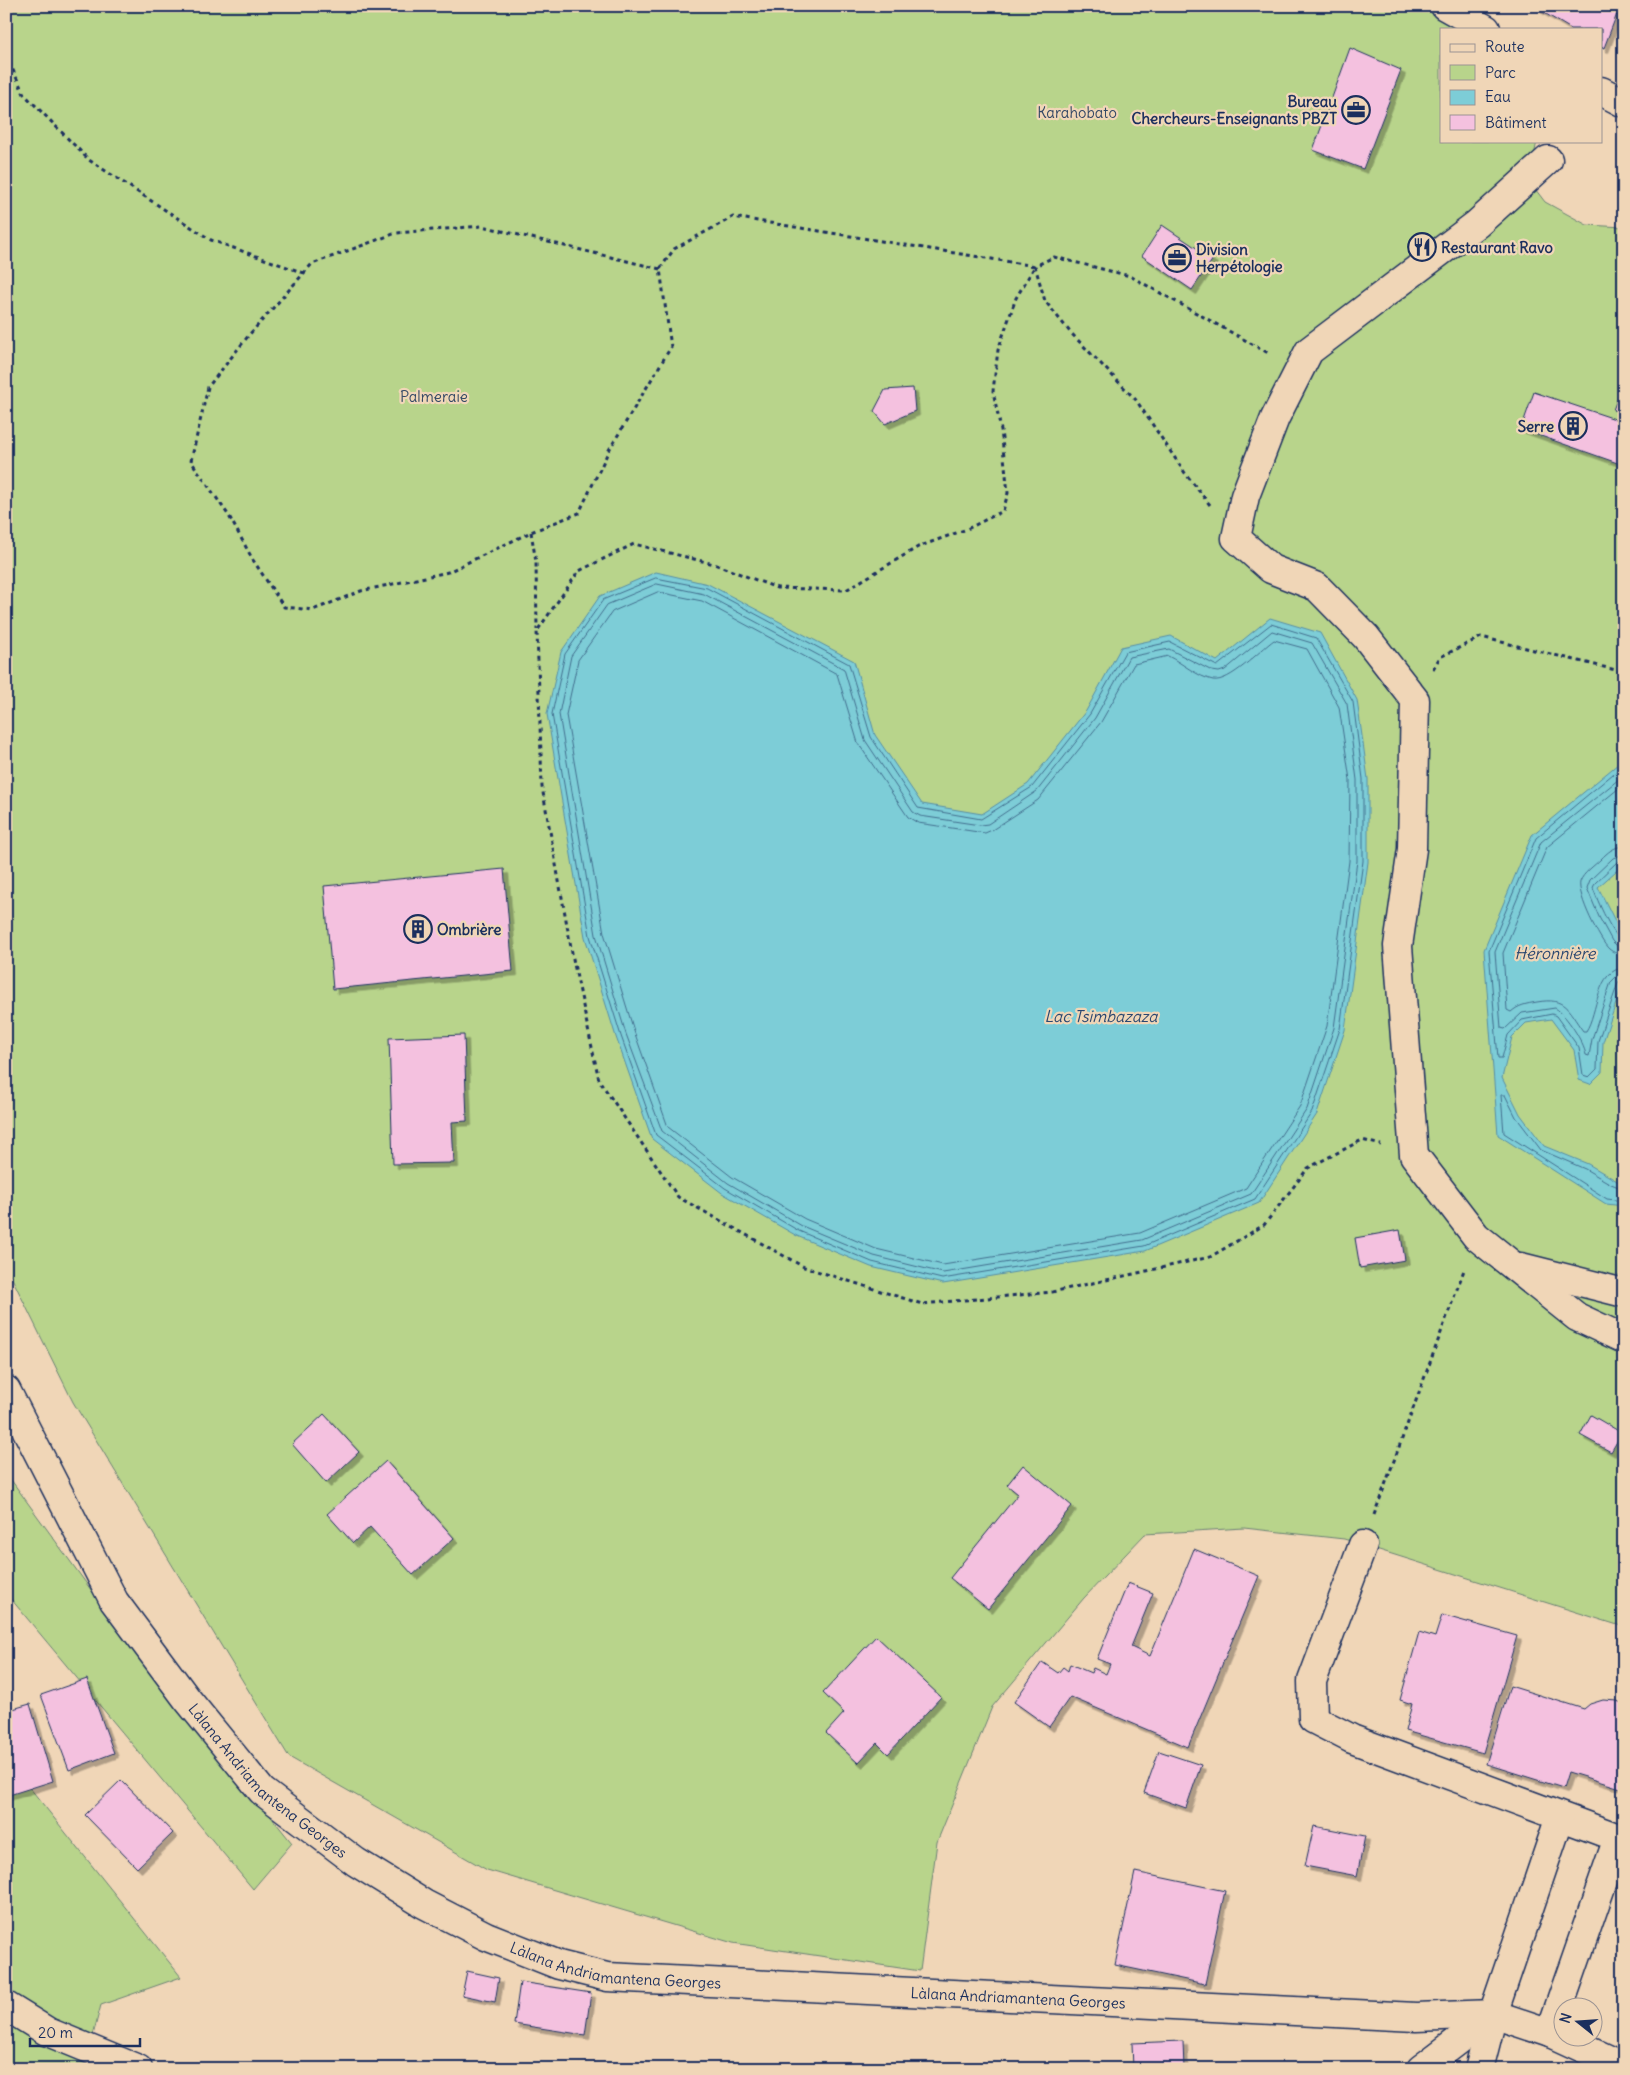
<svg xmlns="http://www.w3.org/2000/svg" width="1630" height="2075" font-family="Delius,sans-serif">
<defs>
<filter id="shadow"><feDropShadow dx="4.5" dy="4.5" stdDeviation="0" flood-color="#0004"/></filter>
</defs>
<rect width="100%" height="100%" fill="#f0d6b7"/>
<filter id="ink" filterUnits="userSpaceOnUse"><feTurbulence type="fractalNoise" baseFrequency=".02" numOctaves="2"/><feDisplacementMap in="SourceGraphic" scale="10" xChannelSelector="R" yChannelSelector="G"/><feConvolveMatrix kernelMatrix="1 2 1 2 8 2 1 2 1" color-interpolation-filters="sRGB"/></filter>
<g filter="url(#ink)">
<path fill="#b8d48b" stroke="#6a8274" d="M6,6H1426L1466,29H1441V141H1537L1529,181L1545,202L1587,225L1624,227V1627L1344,1539L1244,1528L1145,1534L1084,1598L992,1707L937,1842L920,1971L733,1943L487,1870L289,1757L73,1402L6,1266Z
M6,1473L110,1616L292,1843L253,1889L6,1593Z
M6,1758L181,1977L101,2005L84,2069H6Z"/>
<path fill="#7dcdd7" stroke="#568ea7" d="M656,572L708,584L854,661L875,735L922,804L982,814L1028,784L1086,711L1121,647L1171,636L1217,661L1270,618L1320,633L1357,700L1368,779V862L1345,1030L1317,1114L1259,1203L1145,1251L943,1284L871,1267L797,1236L722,1193L652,1139L616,1037L585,937L547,714L561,652L600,596Z
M1618,764H1624V864L1598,887L1624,939V979L1603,1042L1602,1072L1590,1084L1579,1080L1574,1050L1551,1019L1526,1023L1512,1037L1502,1078L1520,1114L1544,1146L1588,1164L1624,1185V1206L1606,1204L1498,1135L1484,950L1532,835Z"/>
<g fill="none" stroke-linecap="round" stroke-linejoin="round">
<path stroke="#426e8e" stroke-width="1" d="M656,578L707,588L849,664L871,737L918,808L981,819L1032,787L1090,714L1125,652L1170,642L1217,666L1271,624L1316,638L1353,702L1363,779V861L1340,1029L1312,1112L1255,1199L1144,1246L942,1279L872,1262L799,1231L725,1188L656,1135L621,1036L590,936L552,714L565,654L603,600Z
M657,584L704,594L844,669L865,740L913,812L920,816L980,825L988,824L1037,791L1095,718L1129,657L1169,649L1212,671L1219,672L1225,670L1272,631L1312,643L1347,704L1357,780V861L1334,1028L1307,1109L1251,1194L1142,1240L943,1273L874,1256L802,1226L728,1183L662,1131L626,1034L596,935L559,714L571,656L607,605Z
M658,592L702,601L837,674L858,743L908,817L918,823L985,833L992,830L1038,800L1101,722L1134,664L1168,656C1182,663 1198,677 1213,680C1230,683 1260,650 1274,640L1307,649L1339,707L1350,780L1349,861L1327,1026L1300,1106L1246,1188L1140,1233L943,1265L876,1249L805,1219L732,1177L668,1127L634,1031L604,933L566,715L578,660L612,612Z
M1624,768L1619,769L1536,838L1489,951L1498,1058H1502L1508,1035L1522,1020L1552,1014L1556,1016L1579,1048L1583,1075L1589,1077L1597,1069L1598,1041L1617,986L1619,982H1624
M1624,775L1541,842L1495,952L1501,1028L1505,1029L1522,1013L1555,1008C1566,1014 1584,1043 1586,1055L1589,1056L1592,1039L1611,982L1616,977L1624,975
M1624,784L1547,847L1503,953L1507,1010L1511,1012C1519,1005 1526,1004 1537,1002C1566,997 1567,1009 1583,1031H1586C1598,1013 1596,969 1624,968
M1624,846C1613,847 1608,852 1601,859C1594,866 1583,873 1580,882C1577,895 1600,941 1609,949C1614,953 1618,954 1624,954
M1624,854L1613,858L1590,880L1587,888L1599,917L1612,941L1617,946L1624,947
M1624,860L1617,862L1595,883L1593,888C1597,899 1613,939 1624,941
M1624,1189L1611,1184L1585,1169L1541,1150L1516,1117L1505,1095H1501L1504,1133L1607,1199L1624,1201"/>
</g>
<path fill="#f4c1df" stroke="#1b2f5e" filter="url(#shadow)" d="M1537,6H1620L1604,48L1601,47V29H1571L1536,8Z
M1350,48L1401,70L1363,169L1313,150Z
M1162,225L1213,259L1192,290L1142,256Z
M1624,381V414L1613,410Z
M913,388L915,411L885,424L874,411L885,390Z
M1534,392L1624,422L1623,465L1521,429Z
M504,869L513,971L333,989L324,886Z
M464,1035L467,1121L452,1122L454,1163L393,1164L389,1038Z
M1400,1230L1405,1260L1360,1268L1355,1238Z
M324,1414L359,1452L326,1483L292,1444Z
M1591,1415L1622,1433L1611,1452L1580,1435Z
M386,1461L454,1538L413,1575L370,1527L353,1543L327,1514Z
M1023,1465L1072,1506L988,1609L950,1578L1018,1494L1007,1485Z
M1194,1549L1259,1576L1188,1747L1070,1697L1049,1727L1014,1702L1042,1662L1058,1673L1063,1667L1068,1671L1070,1664L1091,1673L1093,1668L1106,1674L1110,1664L1097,1659L1128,1583L1153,1593L1131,1647L1150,1656Z
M1442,1615L1517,1636L1483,1753L1405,1731L1412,1704L1400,1700L1419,1632L1435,1637Z
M876,1636L941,1697L888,1754L877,1743L858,1763L826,1733L844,1713L823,1693Z
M87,1679L114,1753L69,1770L41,1695Z
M1510,1686L1584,1709L1590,1704L1603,1700L1617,1701L1624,1704V1789L1568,1772L1563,1788L1486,1764Z
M30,1704L53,1781L6,1796V1711Z
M1159,1751L1201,1765L1186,1808L1144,1793Z
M121,1780L173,1833L137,1868L85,1815Z
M1314,1826L1365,1836L1357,1876L1305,1866Z
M1135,1872L1225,1891L1205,1984L1115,1965Z
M467,1971L499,1978L495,2002L462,1995Z
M520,1982L591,1993L585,2035L514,2024Z
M1183,2041L1184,2069H1133L1132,2043Z"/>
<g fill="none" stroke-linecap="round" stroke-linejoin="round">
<defs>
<g id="minor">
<path d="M1445,6L1486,29"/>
<path d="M1601,91L1624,103"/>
<path d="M1548,160L1477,224L1309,351L1275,418L1245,496L1236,538L1271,569L1317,587L1366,637L1415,700L1412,849L1398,946L1414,1155L1476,1236L1577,1317L1624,1339"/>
<path d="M1521,1267L1624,1293"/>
<path id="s1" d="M6,1390L114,1601L187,1699L262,1791L356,1862L424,1904L486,1936L559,1965L607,1977L1416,2017L1493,2014L1550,2033L1624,2067"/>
<path d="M1363,1545L1312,1681L1313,1719L1352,1739L1624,1840"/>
<path d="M6,2006L48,2032L138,2069"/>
<path d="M1550,2033L1618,1838"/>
<path d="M1421,2069L1493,2014"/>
<path d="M1479,2069L1493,2014L1560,1817"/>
</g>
</defs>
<use href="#minor" stroke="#1b2f5e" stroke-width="31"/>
<path stroke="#1b2f5e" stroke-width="3" stroke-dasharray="4 4" stroke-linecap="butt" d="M6,55L24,94L89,160L211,240L304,273
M660,269L482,226L396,233L312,264L249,335L208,387L191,461L229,516L253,560L284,607L313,610L361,591L448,572L531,532L579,513L609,450L671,347L660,269L674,249L733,217L1035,266L1016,298L998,350L993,391L1001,430L1008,493L1003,511L967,529L918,547L846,590L777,588L714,564L634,544L579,571L537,631L542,787L574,964L599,1080L678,1197L804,1267L922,1304L1052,1292L1210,1257L1264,1225L1308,1168L1362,1140L1381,1145
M1210,505L1185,473L1136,400L1070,332L1045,301L1035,266L1054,257L1130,276L1270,354
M531,532L536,562L537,630
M1433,669L1440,657L1481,637L1624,672
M1374,1515L1464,1270"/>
<use href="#minor" stroke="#f0d6b7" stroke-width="28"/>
</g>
</g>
<defs>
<symbol id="office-ring" viewBox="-11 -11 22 22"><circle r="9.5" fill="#f0d6b7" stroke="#1b2f5e" stroke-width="1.5"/><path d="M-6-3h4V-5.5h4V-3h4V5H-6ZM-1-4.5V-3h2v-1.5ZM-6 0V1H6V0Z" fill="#1b2f5e"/></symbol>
<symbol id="restaurant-ring" viewBox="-11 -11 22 22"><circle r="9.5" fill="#f0d6b7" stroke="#1b2f5e" stroke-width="1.5"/><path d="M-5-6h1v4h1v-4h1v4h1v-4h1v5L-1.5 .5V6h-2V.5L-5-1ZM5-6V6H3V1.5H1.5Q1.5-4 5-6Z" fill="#1b2f5e"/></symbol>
<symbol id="building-ring" viewBox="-11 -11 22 22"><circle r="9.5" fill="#f0d6b7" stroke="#1b2f5e" stroke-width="1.5"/><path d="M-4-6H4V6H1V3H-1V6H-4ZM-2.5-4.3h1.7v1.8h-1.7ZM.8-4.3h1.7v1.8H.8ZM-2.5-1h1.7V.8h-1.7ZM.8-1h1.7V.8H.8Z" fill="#1b2f5e"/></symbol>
</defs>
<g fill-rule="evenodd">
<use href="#office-ring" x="1340" y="94" width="32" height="32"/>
<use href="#restaurant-ring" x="1406" y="231" width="32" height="32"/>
<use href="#office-ring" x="1161" y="242" width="32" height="32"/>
<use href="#building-ring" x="1557" y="410" width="32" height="32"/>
<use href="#building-ring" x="402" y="913" width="32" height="32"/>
</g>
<g text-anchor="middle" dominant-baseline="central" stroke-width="4.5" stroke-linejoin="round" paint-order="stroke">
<g font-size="15" font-weight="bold" fill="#1b2f5e" stroke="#f0d6b7" text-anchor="start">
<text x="1337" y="101" text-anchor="end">Bureau<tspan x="1337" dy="17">Chercheurs-Enseignants PBZT</tspan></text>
<text x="1441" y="247">Restaurant Ravo</text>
<text x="1196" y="249">Division<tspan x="1196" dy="17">Herpétologie</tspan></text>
<text x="1554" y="426" text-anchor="end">Serre</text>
<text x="437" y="929">Ombrière</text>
</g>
<g font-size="15" fill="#334865" stroke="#f0d6b7">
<text x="1077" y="112">Karahobato</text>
<text x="434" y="396">Palmeraie</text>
</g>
<g font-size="15" fill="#1b2f5e" stroke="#f0d6b7">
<text stroke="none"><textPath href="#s1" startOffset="475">Làlana Andriamantena Georges</textPath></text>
<text stroke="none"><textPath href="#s1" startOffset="880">Làlana Andriamantena Georges</textPath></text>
<text stroke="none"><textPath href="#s1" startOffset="1285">Làlana Andriamantena Georges</textPath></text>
</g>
<g font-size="16" font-style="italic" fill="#2a4770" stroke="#f0d6b7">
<text x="1555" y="953">Héronnière</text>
<text x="1101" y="1016">Lac Tsimbazaza</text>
</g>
</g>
<rect width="1630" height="2075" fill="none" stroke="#f0d6b7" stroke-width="25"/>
<rect x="12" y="12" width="1605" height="2050" fill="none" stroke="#1b2f5e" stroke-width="2" filter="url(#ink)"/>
<rect x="1440" y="28" width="162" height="115" fill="#f0d6b7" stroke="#9b9393"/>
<rect x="1450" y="44" width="25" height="8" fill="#f0d6b7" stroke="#9b9393"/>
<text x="1485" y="52" font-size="15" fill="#1b2f5e">Route</text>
<rect x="1450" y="65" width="25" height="15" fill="#b8d48b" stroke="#9b9393"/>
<text x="1485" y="78" font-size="15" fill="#1b2f5e">Parc</text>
<rect x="1450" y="90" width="25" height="15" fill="#7dcdd7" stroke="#9b9393"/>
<text x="1485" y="102" font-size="15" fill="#1b2f5e">Eau</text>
<rect x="1450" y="115" width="25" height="15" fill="#f4c1df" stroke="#9b9393"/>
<text x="1485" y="128" font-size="15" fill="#1b2f5e">Bâtiment</text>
<g transform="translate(1578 2022) rotate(287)"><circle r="24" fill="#f0d6b7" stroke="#9b9393"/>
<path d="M0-4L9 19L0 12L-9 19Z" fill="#1b2f5e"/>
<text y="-8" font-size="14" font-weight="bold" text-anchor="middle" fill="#1b2f5e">N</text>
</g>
<path d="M30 2038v8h110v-8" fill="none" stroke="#1b2f5e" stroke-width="2.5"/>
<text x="38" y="2038" font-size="15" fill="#1b2f5e" stroke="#f0d6b7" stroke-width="4" paint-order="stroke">20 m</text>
</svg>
